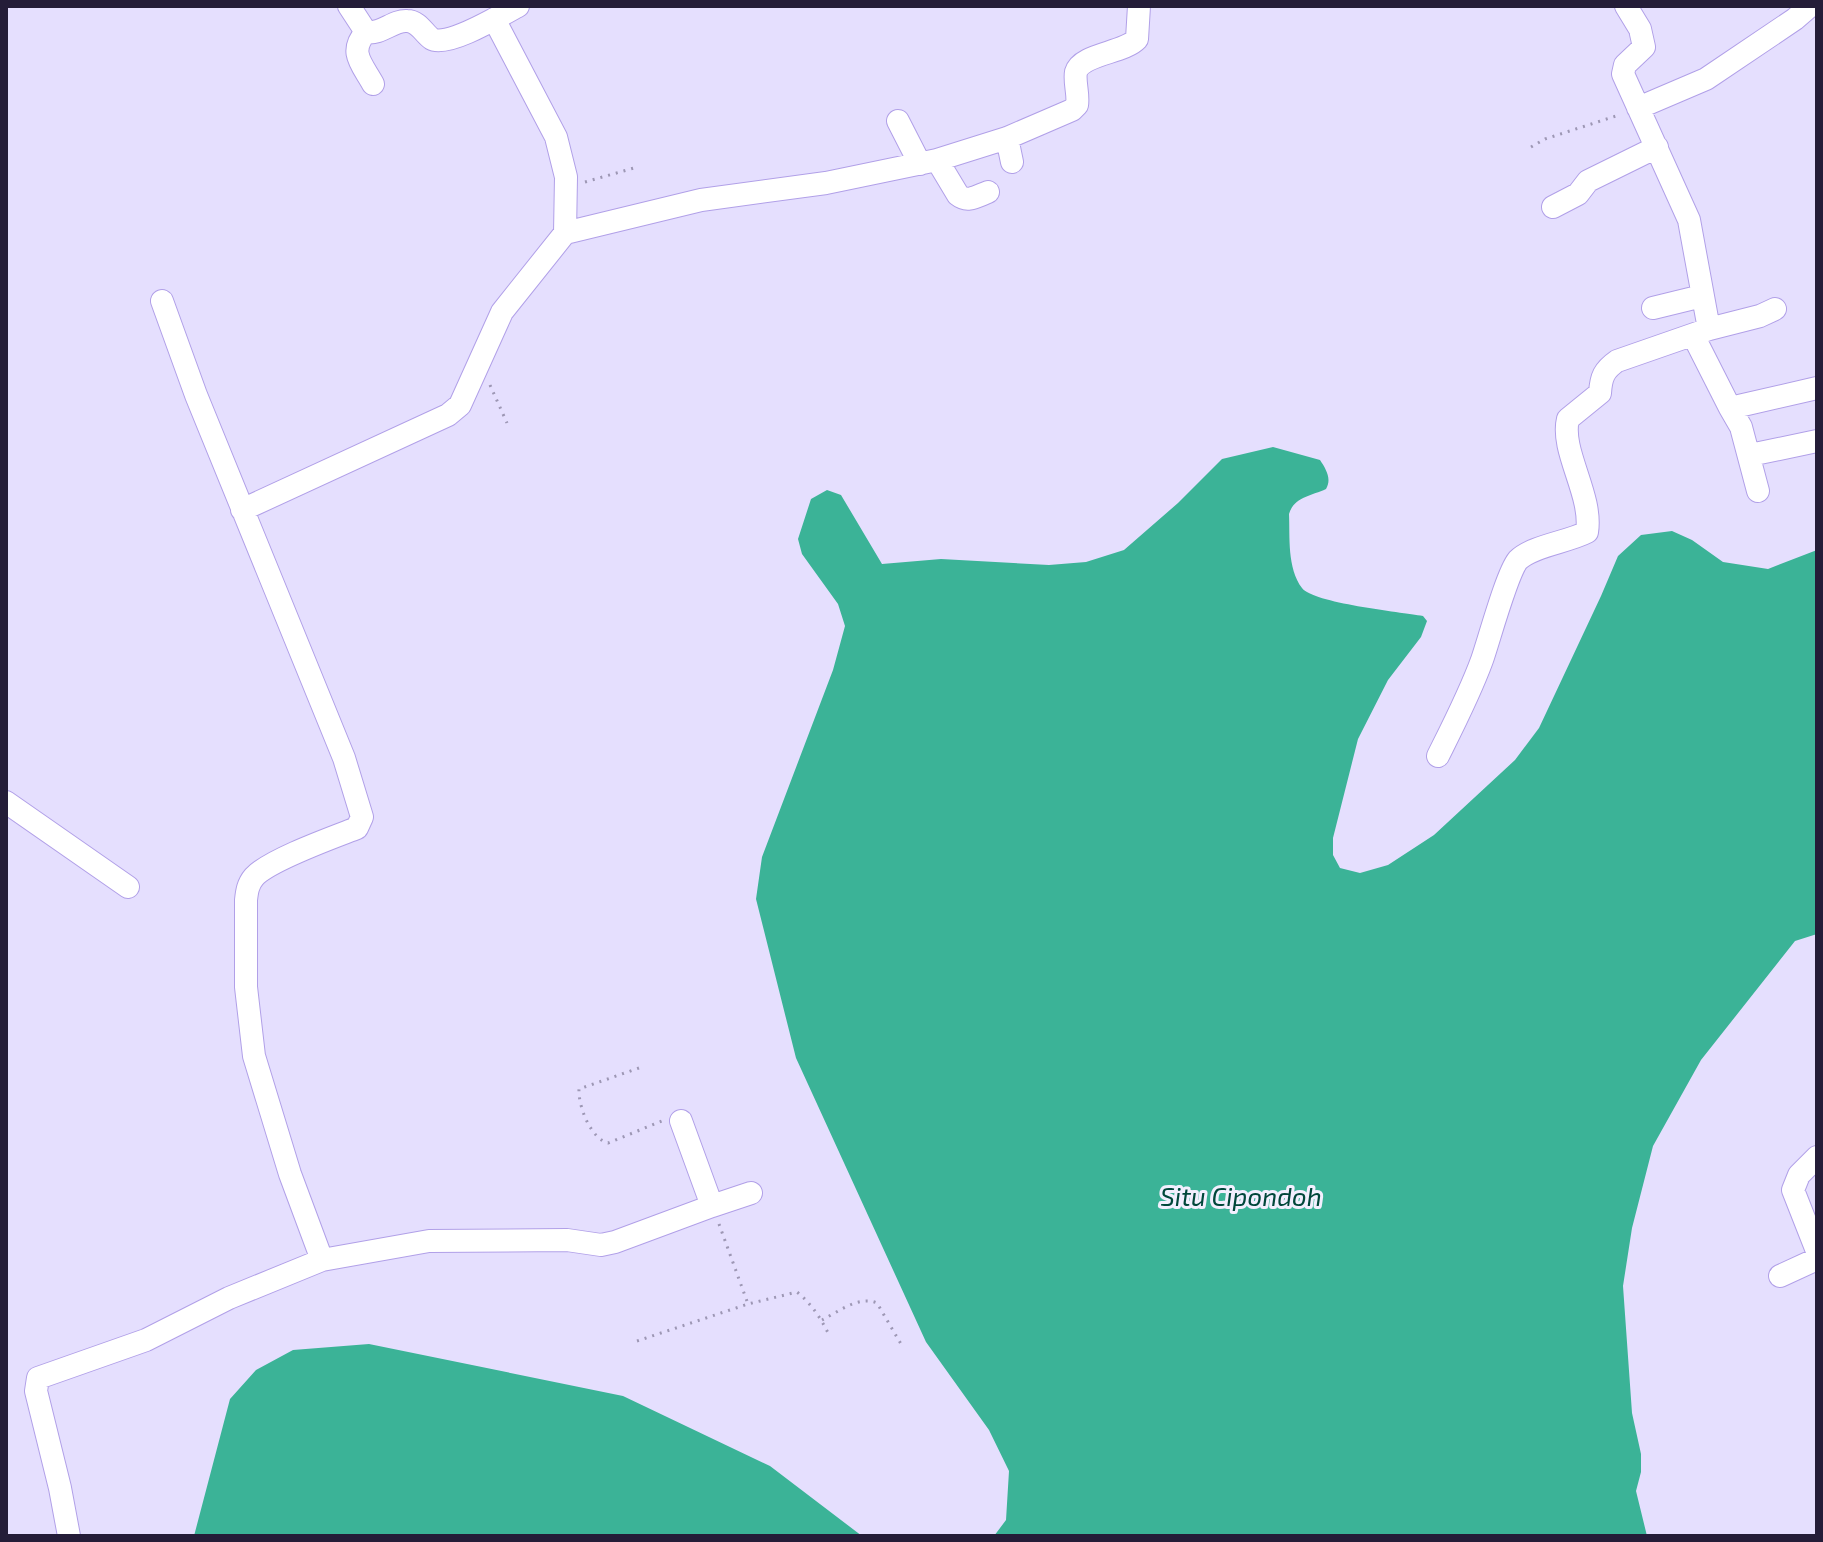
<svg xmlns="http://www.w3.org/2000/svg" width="1823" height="1542" font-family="'Exo 2',sans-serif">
<rect width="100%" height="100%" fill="#e5dffe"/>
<path fill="#3bb397" d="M1273,447L1320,460C1326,469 1332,479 1326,489C1311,496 1294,497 1289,514C1290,537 1287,568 1302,588C1313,603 1400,612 1423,616L1427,621L1421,637L1388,680L1358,739L1333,838V855L1340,868L1360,873L1388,865L1434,835L1515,760L1539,728L1601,596L1618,556L1641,535L1672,531L1692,540L1723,562L1768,569L1817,550V934L1795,941L1701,1060L1653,1146L1632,1228L1623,1286L1632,1413L1641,1454V1472L1636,1491L1647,1536H994L1006,1520L1009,1471L989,1430L926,1342L796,1058L756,899L762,857L833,670L845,626L838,604L802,554L798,539L811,499L827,490L841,495L882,564L941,559L1049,565L1086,562L1124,550L1178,503L1222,459Z
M369,1344L623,1396L770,1466L862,1536H194L230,1399L256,1370L293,1350Z"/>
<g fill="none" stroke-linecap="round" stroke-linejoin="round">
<defs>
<path id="minor" d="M349,6L366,32C381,35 393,20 407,21C419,21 424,34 432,39C447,48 503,14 518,6
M366,32C348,52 362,64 373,84
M1638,108L1706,79L1795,19L1810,6
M898,121L920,164
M1007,138L1012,162
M937,160L958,195C968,203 977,196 988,192
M1553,207L1578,194L1588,181L1657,147
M565,233L701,200L826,183L937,160L1007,138L1072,110L1077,105C1079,95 1074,82 1076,72C1081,54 1124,53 1137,39L1139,6
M162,301L196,395L344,758L362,817L357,828C334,837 269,860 254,877C248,884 247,891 246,900V987L254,1056L290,1174L322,1260
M1653,308L1702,296
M1709,329L1760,316L1775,309
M1693,335L1730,408L1817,388
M1730,408L1741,427L1758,491
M1750,455L1817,441
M242,510L448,415L460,405L502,312L565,233L566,177L556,137L494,19
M1438,756C1454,724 1470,693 1482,660C1489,640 1507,573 1518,560C1532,546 1568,542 1587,532C1593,495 1560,451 1568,419L1600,393C1601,377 1604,370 1617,361L1709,329L1689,220L1623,74L1625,65L1644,47L1640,29L1626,6
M6,802L128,887
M1817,1157L1799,1175L1793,1190L1817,1251
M712,1206L751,1193
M1780,1276L1817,1259
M69,1536L60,1488L36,1391L38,1378L146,1340L229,1298L322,1260L429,1241L567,1240L601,1245L615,1242L712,1206L681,1121"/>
</defs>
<use href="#minor" stroke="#b1a0e8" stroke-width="24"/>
<path stroke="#9d97b4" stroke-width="3" stroke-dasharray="2 6" stroke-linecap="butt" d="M1531,147L1545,139L1619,115
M585,182L634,168
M490,385L507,423
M639,1068L579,1089C578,1106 591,1139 608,1143L662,1121
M719,1224L748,1304L797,1292C812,1304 822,1320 830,1337
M822,1320C838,1312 859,1295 877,1303L901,1344
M637,1341L748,1304"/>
<use href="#minor" stroke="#fff" stroke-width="22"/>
</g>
<g text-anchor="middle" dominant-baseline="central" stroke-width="6" stroke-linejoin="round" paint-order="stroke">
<g font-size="26" font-style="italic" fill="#00473a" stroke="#f2effe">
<text x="1241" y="1195">Situ Cipondoh</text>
</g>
</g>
<rect width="1823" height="1542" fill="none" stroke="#241d38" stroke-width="16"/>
</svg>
